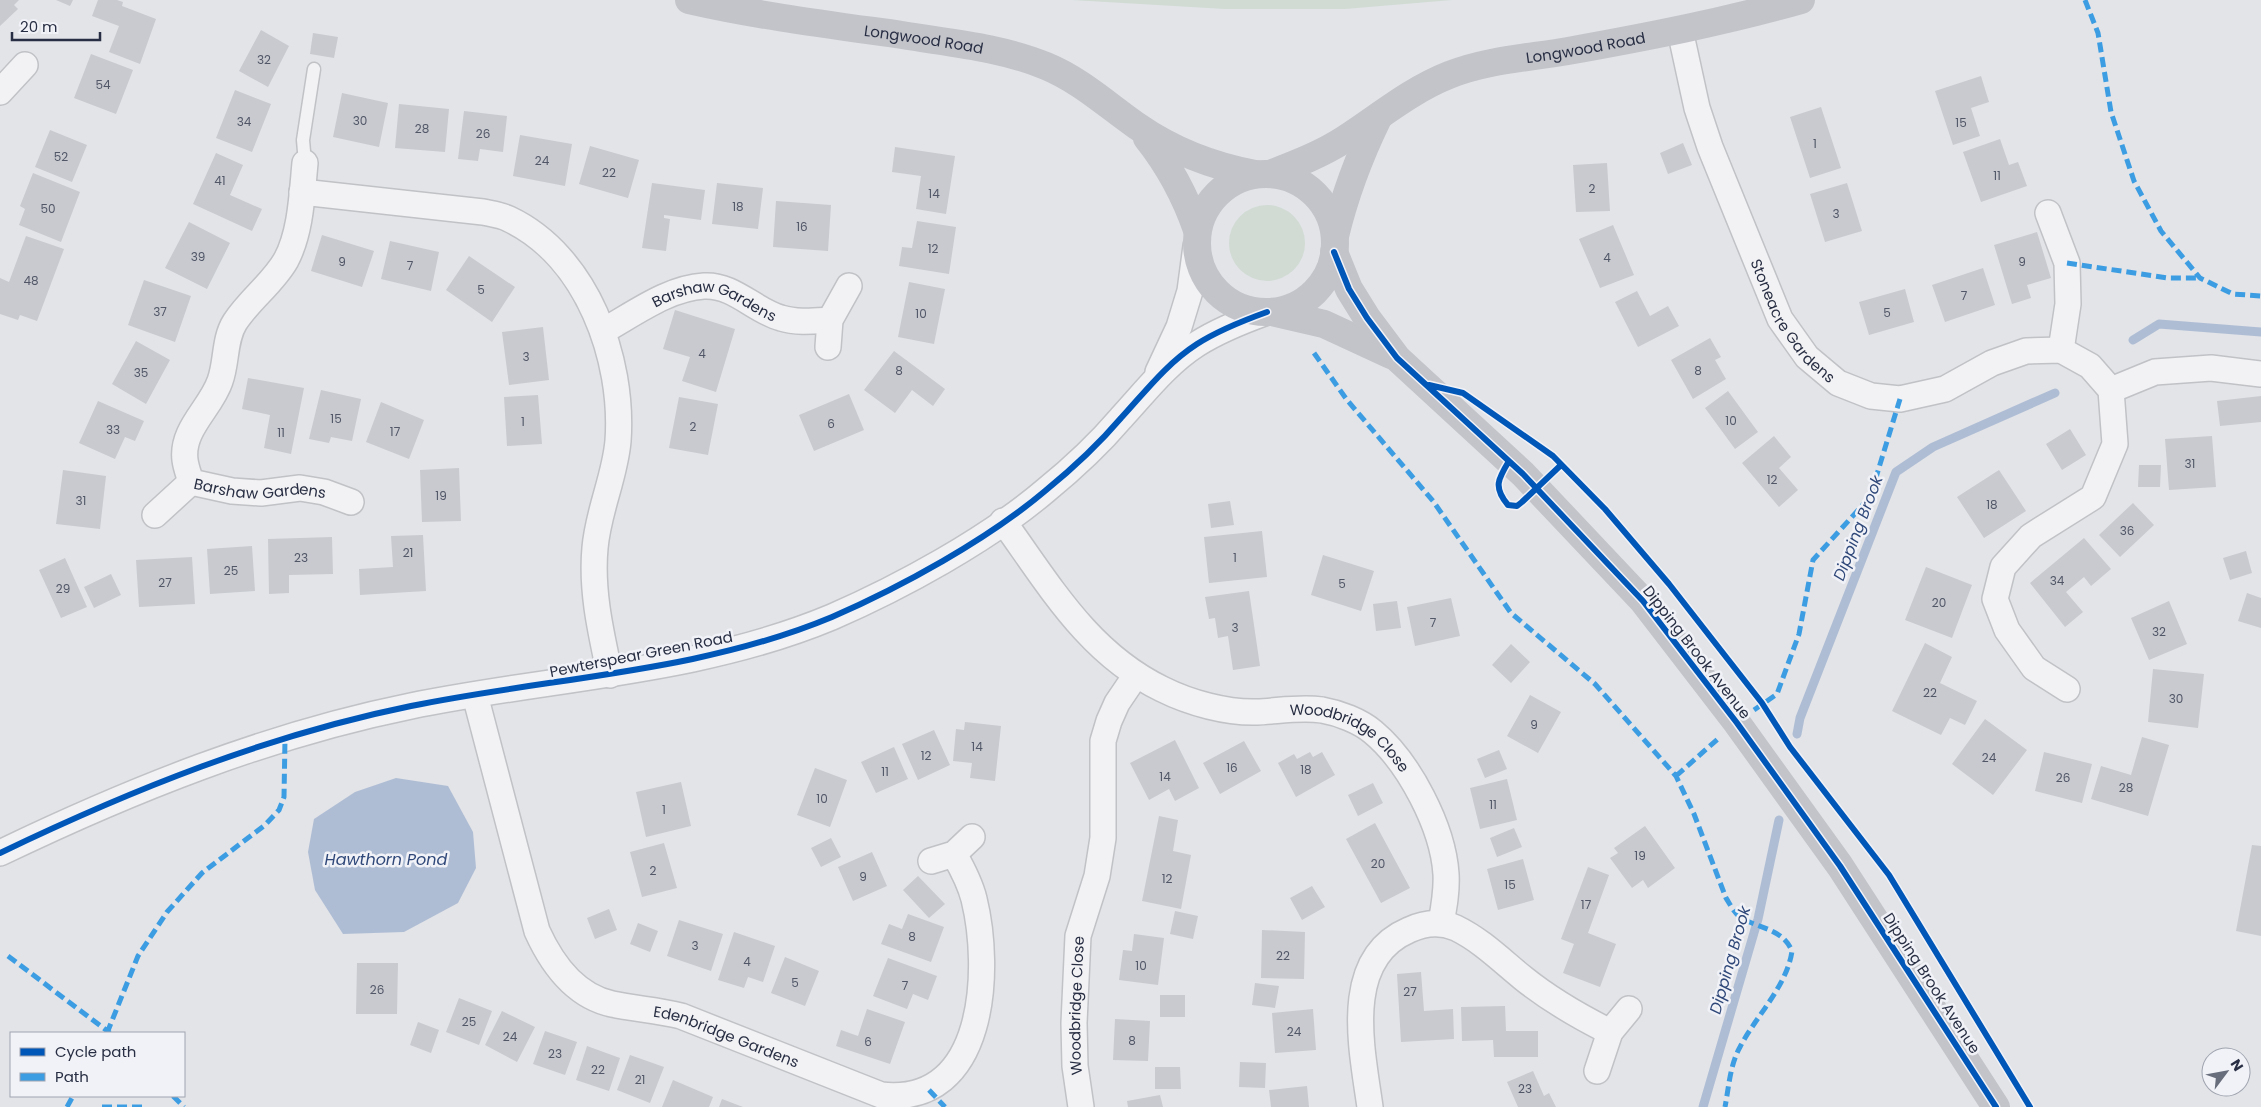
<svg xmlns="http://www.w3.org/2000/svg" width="2261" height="1107" font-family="Poppins,sans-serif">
<rect width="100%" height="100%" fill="#e2e4e8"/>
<path fill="#d1dbd3" d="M1072,0H1452L1345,9H1225Z
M1229 243a38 38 0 1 1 76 0a38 38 0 1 1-76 0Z"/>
<path fill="#afbdd4" d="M396,778L448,786L473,832L476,868L458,903L404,932L343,934L315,890L308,852L314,819L355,792Z"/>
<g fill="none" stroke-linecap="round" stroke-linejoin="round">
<path stroke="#afbdd4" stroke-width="9" d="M2133,340L2159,324L2261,332
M1797,734L1800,718L1896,472L1933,447L2055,393
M1703,1107L1758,919L1779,820"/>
</g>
<path fill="#c8cacf" d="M0,0H19L14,5L18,9L0,26Z
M56,0H73L70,6Z
M98,0H117L123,2L122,6L156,19L140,64L109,52L119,26L92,16Z
M261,30L289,46L268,87L239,71Z
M313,33L338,37L334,58L310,54Z
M91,54L133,70L116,114L74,98Z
M1981,76L1989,102L1971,108L1980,136L1953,145L1935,91Z
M235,90L271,104L252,152L216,138Z
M342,93L388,103L379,147L333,137Z
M399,104L449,109L445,152L395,148Z
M1821,107L1841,168L1810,178L1790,117Z
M464,111L507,116L503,152L480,149L478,161L458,159Z
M50,130L87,145L72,182L35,167Z
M520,135L572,144L565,186L513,176Z
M2000,139L2009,165L2018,162L2027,186L1981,202L1963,152Z
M1683,143L1692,165L1668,174L1660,153Z
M590,146L639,160L628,198L579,184Z
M895,147L955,156L946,214L916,209L921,176L892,172Z
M216,153L243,165L230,195L262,209L252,231L193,204Z
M1607,163L1610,211L1576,212L1573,165Z
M33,173L80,192L61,242L19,225L25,209L20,206Z
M652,183L705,190L701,220L664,215V218L670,219L666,251L642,248Z
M717,183L763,188L758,229L712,224Z
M1847,183L1862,231L1825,242L1810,194Z
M776,201L831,205L828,251L773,247Z
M917,221L956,227L949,274L899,266L902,247L912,248Z
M189,222L230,243L207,289L165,268Z
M1613,225L1634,275L1600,288L1579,239Z
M2037,232L2051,278L2027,285L2031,298L2012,304L1994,245Z
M322,235L374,251L362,287L311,271Z
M26,236L64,249L37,321L20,315L18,320L0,314V278L9,282Z
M390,241L439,252L431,291L381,279Z
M469,256L515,287L492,322L446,290Z
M1983,268L1995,305L1945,322L1932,285Z
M144,280L191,296L175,342L128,325Z
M909,282L945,289L934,344L898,337Z
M1905,289L1914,322L1869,335L1859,302Z
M1637,291L1650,316L1668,306L1679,326L1638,347L1615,302Z
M675,310L735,329L716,392L682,381L690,357L663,349Z
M543,327L549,380L509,385L502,332Z
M1710,338L1721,357L1715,360L1726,379L1693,399L1671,360Z
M136,341L170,360L146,404L112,384Z
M894,351L945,389L933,406L912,390L895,413L864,390Z
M248,378L304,388L291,454L264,448L270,415L242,409Z
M321,390L361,399L352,441L331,437L329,443L309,439Z
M1728,391L1758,432L1735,449L1705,408Z
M849,394L864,430L814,451L799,415Z
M538,395L542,444L507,446L504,397Z
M2261,396V422L2220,426L2217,401Z
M679,397L718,404L708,455L669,448Z
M98,401L144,421L135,441L125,437L115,459L79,443Z
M381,402L424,420L409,459L366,442Z
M2070,429L2086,455L2062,470L2046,444Z
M1774,436L1791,457L1779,468L1798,490L1779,507L1742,463Z
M2212,436L2216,487L2169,490L2165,439Z
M2139,465H2161L2160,487H2138Z
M459,468L461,521L422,522L420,470Z
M63,470L106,476L100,529L56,524Z
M1999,470L2026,511L1984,538L1957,497Z
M1230,501L1234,525L1211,528L1208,504Z
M2133,503L2154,525L2120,557L2099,535Z
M1262,531L1267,577L1209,583L1204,537Z
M423,535L426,591L360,595L359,569L393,567L391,536Z
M332,537L333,574L289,575V593L269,594L268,539Z
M2084,538L2111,569L2091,586L2084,577L2066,592L2083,612L2065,627L2030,583Z
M252,546L255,591L210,594L207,549Z
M2246,551L2252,573L2230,580L2223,558Z
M1323,555L1374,571L1361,611L1311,595Z
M192,557L195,604L139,607L136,560Z
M65,558L87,607L61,618L39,570Z
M1926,567L1972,585L1952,638L1905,620Z
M111,574L121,595L94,608L84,587Z
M1249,591L1260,666L1233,670L1228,636L1218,638L1215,618L1209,619L1205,597Z
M2247,593L2261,598V628L2238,621Z
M1451,598L1460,636L1415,646L1407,607Z
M1397,601L1401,628L1376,631L1373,604Z
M2169,601L2187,644L2149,660L2131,618Z
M1925,643L1952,657L1940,683L1977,701L1965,725L1950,718L1941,735L1892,711Z
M1511,644L1530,662L1511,683L1492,665Z
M2153,669L2204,674L2198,728L2148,722Z
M1530,695L1561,712L1538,753L1507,736Z
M1985,719L2027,750L1993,795L1952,764Z
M965,722L1001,726L995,781L970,778L972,763L953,761L956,729L964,730Z
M934,730L950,765L918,780L902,744Z
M2142,737L2169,745L2148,816L2091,799L2101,766L2131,775Z
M1175,740L1199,788L1175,801L1169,789L1149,800L1130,763Z
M1244,741L1261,771L1220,794L1203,763Z
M894,747L908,779L876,793L861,762Z
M1499,750L1507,769L1485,778L1477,759Z
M1310,752L1313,757L1322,752L1335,775L1296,797L1278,763L1294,754L1297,759Z
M2044,752L2092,764L2082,803L2035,791Z
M815,768L847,780L830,827L797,815Z
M1507,779L1517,820L1480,829L1470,788Z
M681,782L691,826L646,837L636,792Z
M1373,783L1383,803L1358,816L1348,795Z
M1159,816L1178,820L1173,851L1191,855L1181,909L1142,901Z
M1375,823L1410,888L1381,903L1346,839Z
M1645,826L1675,868L1648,888L1643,880L1632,888L1610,858L1618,853L1614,848Z
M1514,828L1522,847L1497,857L1490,838Z
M831,838L841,857L821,867L811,848Z
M664,843L677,888L642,897L630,852Z
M2252,845L2261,846V936L2236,931Z
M872,852L887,886L853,901L838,867Z
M1523,859L1534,900L1498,910L1487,869Z
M1588,867L1609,875L1588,933L1616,944L1600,987L1563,973L1574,944L1561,939Z
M918,876L945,904L929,918L903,890Z
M1312,886L1325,907L1302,920L1290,898Z
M609,909L617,930L595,939L587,918Z
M1175,911L1198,916L1193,939L1170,934Z
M908,914L944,927L931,962L881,944L889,924L902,929Z
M679,920L723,934L711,971L667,956Z
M638,923L658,931L650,952L630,944Z
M1262,930L1305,932L1304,979L1261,978Z
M734,932L775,946L763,982L748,977L744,988L718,980Z
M1134,934L1164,938L1158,985L1119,980L1123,950L1132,951Z
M785,957L819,971L805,1006L771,993Z
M888,958L937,976L928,1000L913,994L907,1009L873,996Z
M357,963H398L397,1014H356Z
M1421,972L1424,1011L1453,1009L1454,1039L1401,1042L1397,974Z
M1255,983L1279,986L1275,1008L1252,1005Z
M1160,995H1185V1017H1160Z
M459,998L492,1011L479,1045L446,1032Z
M1505,1006L1506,1031H1538V1057H1494L1493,1040L1462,1041L1461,1007Z
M867,1009L905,1022L890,1064L836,1046L841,1030L858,1036Z
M1313,1009L1316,1050L1275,1053L1272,1013Z
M502,1011L535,1027L517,1062L485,1045Z
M1115,1019L1150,1021L1148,1061L1113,1060Z
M418,1022L439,1030L431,1053L410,1045Z
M545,1031L577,1042L565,1075L533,1064Z
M587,1046L620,1058L609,1091L576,1080Z
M630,1055L664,1067L650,1103L617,1090Z
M1240,1062L1266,1063L1265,1088L1239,1087Z
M1155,1067H1180L1181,1089H1155Z
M1533,1071L1544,1096L1549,1093L1556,1107H1518L1507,1082Z
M673,1080L713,1097L709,1107H662Z
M1307,1086L1309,1107H1271L1269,1090Z
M1160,1095L1163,1107H1128L1127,1101Z
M722,1099L743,1107H719Z"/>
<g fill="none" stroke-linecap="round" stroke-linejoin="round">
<defs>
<path id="lane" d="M305,163L303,140L314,69"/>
<g id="street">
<path id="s1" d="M1680,30L1697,108L1710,147L1780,319L1807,357L1838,383L1871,396L1900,399L1945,389L1992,363L2026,351L2061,350L2090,366L2111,390L2115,444L2093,497L2031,536L2003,567L1995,599L2007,630L2034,668L2067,689"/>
<path d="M0,92L25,65"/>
<path id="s2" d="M305,163C302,194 301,232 286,260C273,283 250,299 235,322C224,339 227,362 220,381C211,408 181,429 185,460C186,468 189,475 191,482L232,491L261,493L300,488L324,492L351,502"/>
<path d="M302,192L483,212C492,214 501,215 509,219C587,256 624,359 618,441C615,477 598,511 595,548C591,591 601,633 610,675"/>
<path d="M2048,213L2067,263L2068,304L2061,350"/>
<path id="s3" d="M603,331C634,314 668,288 704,286C733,284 755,311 781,318C797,323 814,321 830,320"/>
<path d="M828,347L830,320L849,286"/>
<path d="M1158,372L1179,327L1190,291L1196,246"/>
<path d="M2111,390L2155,372L2211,368L2261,374"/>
<path d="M155,515L191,482"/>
<path id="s4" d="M1003,521C1050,586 1088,653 1162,689C1190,703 1227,713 1257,712C1279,711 1300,707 1322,710C1339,713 1360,721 1373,732C1409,762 1443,827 1446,874C1447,891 1444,907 1441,923"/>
<path id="s5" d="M475,695L537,931C552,964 575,996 612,1004C635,1009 658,1010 681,1016L881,1095C987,1107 991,968 974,899C970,883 962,868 954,854"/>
<path d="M0,853C131,790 268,735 411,706C552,677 698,673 832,617C901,587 987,540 1045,491C1072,469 1098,445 1121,418C1145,392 1166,364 1197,344C1219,330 1242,321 1267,312"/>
<path d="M931,861L954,854L972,837"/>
<path d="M1597,1071L1610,1032L1629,1009"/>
<path id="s6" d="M1081,1107L1075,1066L1074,1023L1078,936L1097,876L1103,838V741L1109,721L1117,703L1136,675"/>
<path d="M1370,1107C1362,1049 1341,959 1409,930C1424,923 1440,921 1456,928C1481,940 1502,961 1523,978C1549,999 1580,1017 1610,1032"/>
</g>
</defs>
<use href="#lane" stroke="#c0c2c6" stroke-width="15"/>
<use href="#street" stroke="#c0c2c6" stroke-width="28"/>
<use href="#lane" stroke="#f2f2f4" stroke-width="12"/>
<use href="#street" stroke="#f2f2f4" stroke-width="25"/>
<g stroke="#c3c4ca" stroke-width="28">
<path id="s7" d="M689,0C759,16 831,25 902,35C950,43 1000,47 1046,66C1080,80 1107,105 1137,126C1173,151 1212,166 1255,174"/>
<path d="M1147,138C1170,167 1185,195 1197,230"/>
<path id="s8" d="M1270,174C1296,164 1322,154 1345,139C1379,117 1411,90 1449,75C1487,60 1527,58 1568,51C1646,37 1724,22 1801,0"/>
<circle cx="1266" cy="243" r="69"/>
<path d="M1335,236C1345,194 1359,157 1378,118"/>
<path d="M1334,252L1349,289L1367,318L1397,358L1523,474L1643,601L1737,723L1840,866L1996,1107"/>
<path d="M1272,312L1324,324L1391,355"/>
</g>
<path stroke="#3d9de3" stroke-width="5" stroke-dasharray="10 5" stroke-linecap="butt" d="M2085,0L2098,33L2111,112L2134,181L2161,231L2200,278L2233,294L2261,296
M2067,263L2168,278H2200
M1314,353L1347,400L1433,501L1511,613L1595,684L1676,776L1694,814L1726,898C1730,904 1734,913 1740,917C1759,929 1782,928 1792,951C1787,986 1756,1016 1740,1047C1730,1065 1729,1086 1725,1107
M1754,710L1777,694L1799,634L1813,560L1870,497L1900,399
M1676,776L1720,737
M8,956L110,1033
M107,1033L138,956L167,912L202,873L265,825L279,810L284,797L285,739
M929,1090L945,1107
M173,1096L184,1107
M67,1107L73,1096
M102,1107H143"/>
<defs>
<path id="cycleway" d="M1334,252L1349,289L1367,318L1397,358L1523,474L1643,601L1737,723L1840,866L1996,1107
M1429,385L1463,393L1553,456L1605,509L1669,584L1762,703L1790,747L1889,875L2030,1107
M1509,461C1498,479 1493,487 1508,505L1517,506L1522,502L1561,465
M0,853C131,790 268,735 411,706C552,677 698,673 832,617C901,587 987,540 1045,491C1072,469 1098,445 1121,418C1145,392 1166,364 1197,344C1219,330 1242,321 1267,312"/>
</defs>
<use href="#cycleway" stroke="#f0f2f7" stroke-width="9"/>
<use href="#cycleway" stroke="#0057b8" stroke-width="6"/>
</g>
<g text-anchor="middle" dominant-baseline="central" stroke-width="5" stroke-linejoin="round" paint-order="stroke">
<g font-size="12" fill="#525768">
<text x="264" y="59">32</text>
<text x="103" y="84">54</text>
<text x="360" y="120">30</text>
<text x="244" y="121">34</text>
<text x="1961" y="122">15</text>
<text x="422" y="128">28</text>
<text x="483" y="133">26</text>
<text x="1815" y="143">1</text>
<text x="61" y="156">52</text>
<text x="542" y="160">24</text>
<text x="609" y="172">22</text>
<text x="1997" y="175">11</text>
<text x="220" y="180">41</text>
<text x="1592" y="188">2</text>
<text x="934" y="193">14</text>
<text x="738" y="206">18</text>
<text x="48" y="208">50</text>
<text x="1836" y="213">3</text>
<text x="802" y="226">16</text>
<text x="933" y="248">12</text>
<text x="198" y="256">39</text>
<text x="1607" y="257">4</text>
<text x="342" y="261">9</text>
<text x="2022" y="261">9</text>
<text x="410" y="265">7</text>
<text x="31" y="280">48</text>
<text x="481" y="289">5</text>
<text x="1964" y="295">7</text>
<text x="160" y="311">37</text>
<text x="1887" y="312">5</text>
<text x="921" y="313">10</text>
<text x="702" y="353">4</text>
<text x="526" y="356">3</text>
<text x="899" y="370">8</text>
<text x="1698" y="370">8</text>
<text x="141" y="372">35</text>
<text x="336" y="418">15</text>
<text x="1731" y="420">10</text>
<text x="523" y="421">1</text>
<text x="831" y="423">6</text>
<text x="693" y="426">2</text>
<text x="113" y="429">33</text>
<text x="395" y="431">17</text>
<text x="281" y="432">11</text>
<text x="2190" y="463">31</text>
<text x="1772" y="479">12</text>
<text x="441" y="495">19</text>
<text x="81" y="500">31</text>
<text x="1992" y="504">18</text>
<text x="2127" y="530">36</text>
<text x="408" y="552">21</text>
<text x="301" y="557">23</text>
<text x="1235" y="557">1</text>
<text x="231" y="570">25</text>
<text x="2057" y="580">34</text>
<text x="165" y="582">27</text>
<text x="1342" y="583">5</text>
<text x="63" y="588">29</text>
<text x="1939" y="602">20</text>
<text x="1433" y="622">7</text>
<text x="1235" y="627">3</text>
<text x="2159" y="631">32</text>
<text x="1930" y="692">22</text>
<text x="2176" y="698">30</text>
<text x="1534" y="724">9</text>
<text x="977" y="746">14</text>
<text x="926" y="755">12</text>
<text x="1989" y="757">24</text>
<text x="1232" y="767">16</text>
<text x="1306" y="769">18</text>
<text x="885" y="771">11</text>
<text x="1165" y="776">14</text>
<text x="2063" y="777">26</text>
<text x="2126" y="787">28</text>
<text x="822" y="798">10</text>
<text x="1493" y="804">11</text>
<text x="664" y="809">1</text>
<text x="1640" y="855">19</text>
<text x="1378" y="863">20</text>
<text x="653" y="870">2</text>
<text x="863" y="876">9</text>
<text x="1167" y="878">12</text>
<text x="1510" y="884">15</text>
<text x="1586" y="904">17</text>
<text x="912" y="936">8</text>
<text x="695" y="945">3</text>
<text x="1283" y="955">22</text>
<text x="747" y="961">4</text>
<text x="1141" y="965">10</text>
<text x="795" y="982">5</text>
<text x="905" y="985">7</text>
<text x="377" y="989">26</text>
<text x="1410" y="991">27</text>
<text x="469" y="1021">25</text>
<text x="1294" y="1031">24</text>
<text x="510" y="1036">24</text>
<text x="1132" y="1040">8</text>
<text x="868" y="1041">6</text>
<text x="555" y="1053">23</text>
<text x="598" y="1069">22</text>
<text x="640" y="1079">21</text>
<text x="1525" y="1088">23</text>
</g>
<g font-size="15" fill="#282e43" stroke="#f0f2f7">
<text stroke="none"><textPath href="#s7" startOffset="238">Longwood Road</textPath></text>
<text stroke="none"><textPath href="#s8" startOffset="345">Longwood Road</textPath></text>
<text stroke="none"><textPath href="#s3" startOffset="124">Barshaw Gardens</textPath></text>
<text stroke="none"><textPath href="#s1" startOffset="315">Stoneacre Gardens</textPath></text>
<text stroke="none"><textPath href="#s2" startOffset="422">Barshaw Gardens</textPath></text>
<text transform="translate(1697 652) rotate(52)">Dipping Brook Avenue</text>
<text transform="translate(641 654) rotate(-11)">Pewterspear Green Road</text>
<text stroke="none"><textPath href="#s4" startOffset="435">Woodbridge Close</textPath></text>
<text transform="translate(1932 983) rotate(57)">Dipping Brook Avenue</text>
<text stroke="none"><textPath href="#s6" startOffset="102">Woodbridge Close</textPath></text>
<text stroke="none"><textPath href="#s5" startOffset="472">Edenbridge Gardens</textPath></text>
</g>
<g font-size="16" font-style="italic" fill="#2f4879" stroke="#f0f2f7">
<text transform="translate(1858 528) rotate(-69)">Dipping Brook</text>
<text x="386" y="859">Hawthorn Pond</text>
<text transform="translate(1730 960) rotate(-74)">Dipping Brook</text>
</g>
</g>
<rect x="10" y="1032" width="175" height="65" fill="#f0f2f7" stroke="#a0a4af"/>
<rect x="20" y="1048" width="25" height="8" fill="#0057b8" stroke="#a0a4af"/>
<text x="55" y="1057" font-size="15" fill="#282e43">Cycle path</text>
<rect x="20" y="1073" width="25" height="8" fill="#3d9de3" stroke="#a0a4af"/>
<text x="55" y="1082" font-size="15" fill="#282e43">Path</text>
<g transform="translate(2226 1072) rotate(58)"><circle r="24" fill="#f0f2f7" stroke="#a0a4af"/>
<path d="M0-4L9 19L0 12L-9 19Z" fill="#696e7d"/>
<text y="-8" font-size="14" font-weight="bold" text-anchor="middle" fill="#282e43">N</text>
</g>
<path d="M12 32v8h88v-8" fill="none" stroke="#282e43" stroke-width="2.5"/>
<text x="20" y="32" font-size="15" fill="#282e43" stroke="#f0f2f7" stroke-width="4" paint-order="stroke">20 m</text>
</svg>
